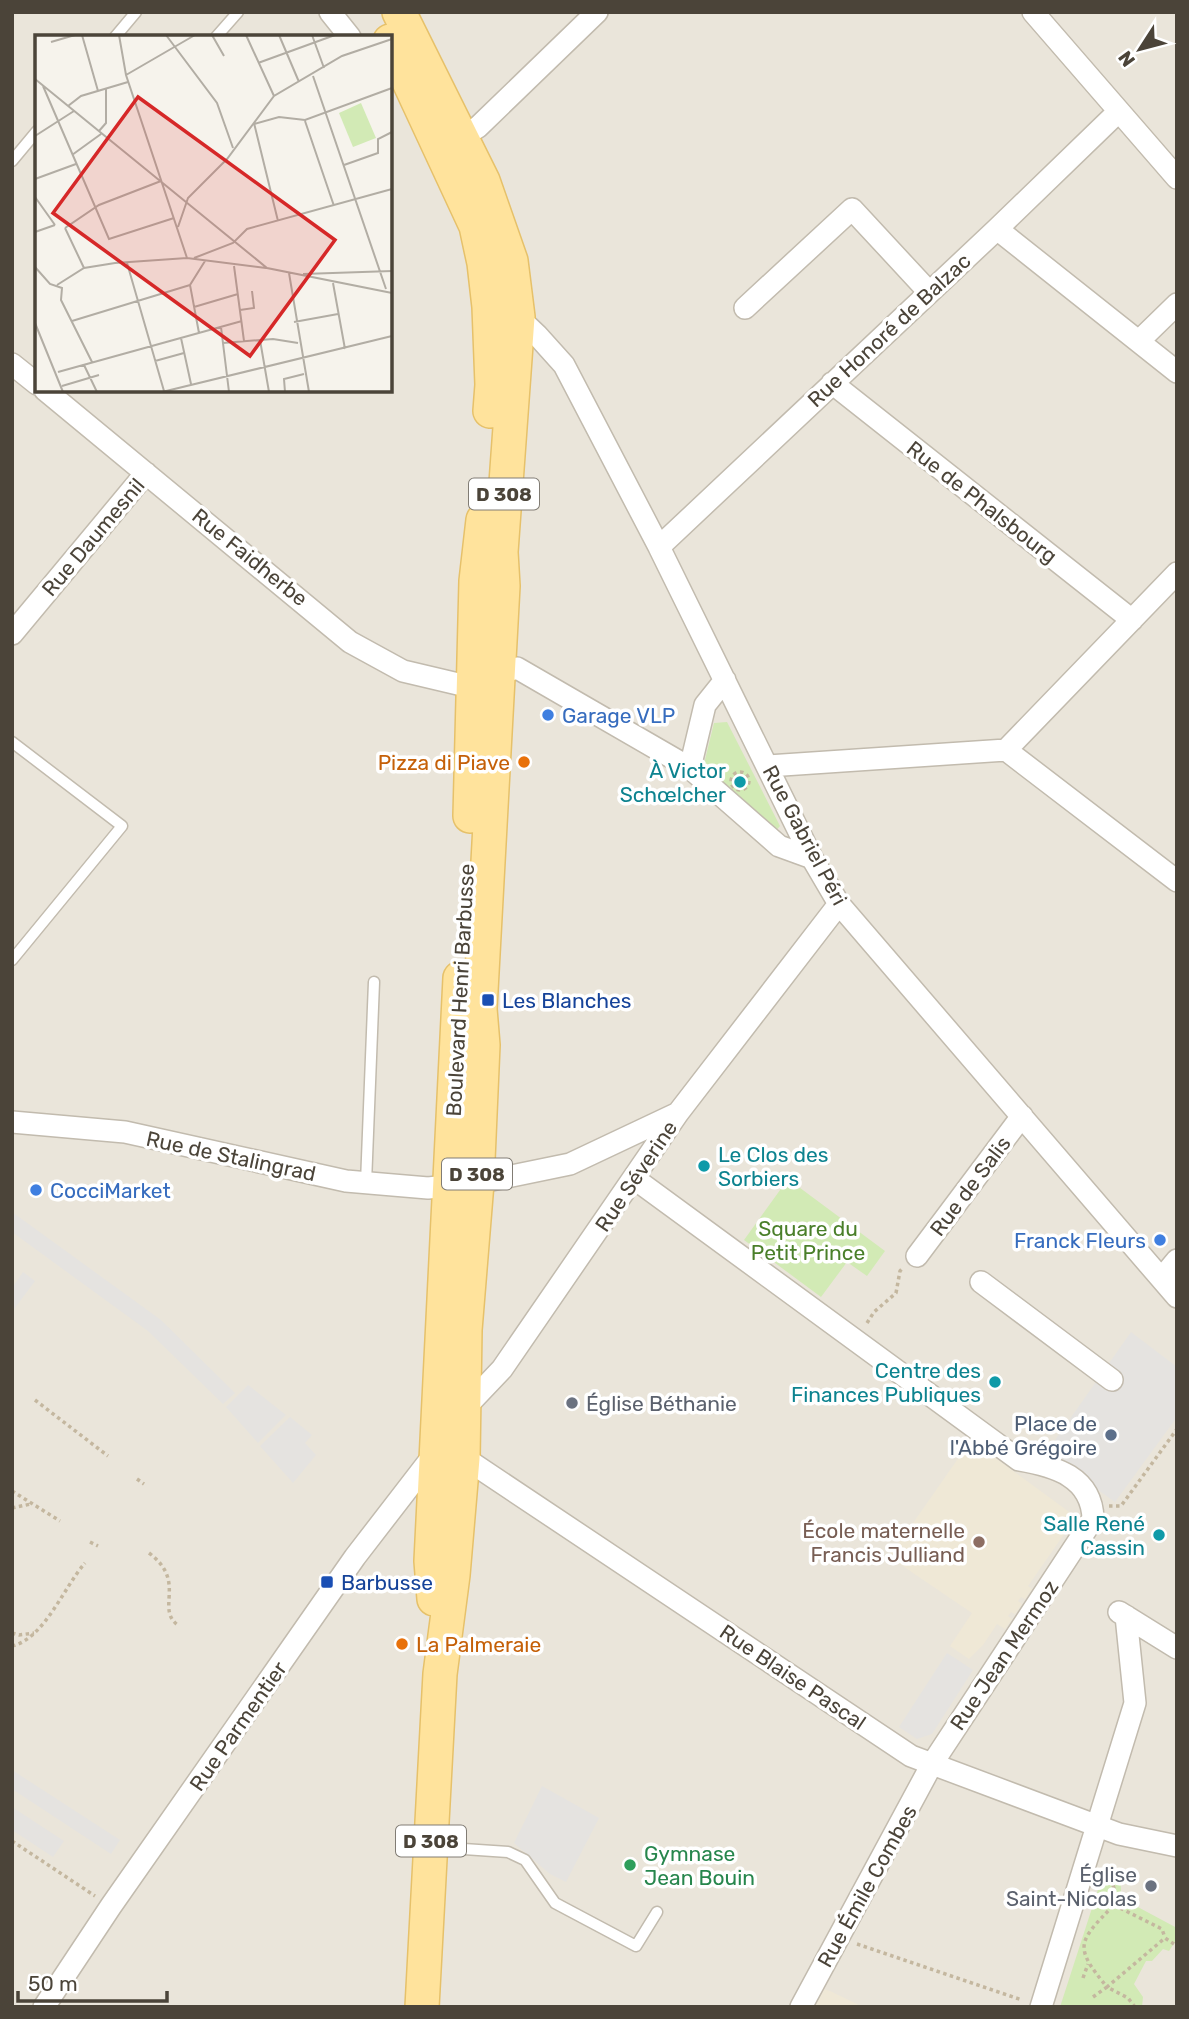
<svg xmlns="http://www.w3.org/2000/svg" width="1189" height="2019" font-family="Rubik,sans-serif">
<rect width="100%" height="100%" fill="#f6f3ec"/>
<path fill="#eae5da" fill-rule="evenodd" d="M12,12H1177V2007H12ZM37,37H390V390H37Z"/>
<path fill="#efe8d6" d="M971,1440L1076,1517L1028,1586L1032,1589L1025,1599L1021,1597L1018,1601L1022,1604L1015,1614L1011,1612L1008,1616L1012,1619L1005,1629L997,1624L983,1645L969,1659L950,1646L972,1613L888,1556L911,1526Z
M817,1987L830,1991L863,2007H806Z"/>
<path fill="#d2eab5" d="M727,722L780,826L775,832L703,768L714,723Z
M788,1179L885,1251L867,1276L847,1262L821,1297L744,1240Z
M1113,1869C1122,1878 1121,1886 1121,1898L1177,1928V1939L1169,1951L1163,1949L1152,1961H1146L1134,1984L1143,1997L1142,2007H1060L1103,1874Z"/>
<path fill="#e5e3e0" d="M12,1212L161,1320L235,1393L223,1404L148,1331L12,1232Z
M23,1272L35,1281L12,1312V1288Z
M1131,1332L1177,1367V1417L1115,1502L1046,1453Z
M248,1385L286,1415L258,1443L226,1407Z
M290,1417L312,1435L305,1443L316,1455L293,1483L260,1446Z
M947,1653L973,1670L932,1734L917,1739L899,1727Z
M12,1770L120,1840L111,1854L12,1789Z
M542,1786L599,1818L566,1882L550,1874L514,1843Z
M12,1807L64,1841L53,1857L12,1830Z"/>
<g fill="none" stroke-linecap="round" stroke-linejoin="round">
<defs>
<path id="lane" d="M115,37L136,12
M216,37L238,12
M12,161L37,131
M12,742L122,826L12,960
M366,1183L374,982
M434,1847L508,1852L525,1860L555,1903L636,1946L657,1912"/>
<path id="street" d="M330,12L350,37
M1033,12L1177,178
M452,143L478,127L597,12
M997,229L1177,372
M745,308L852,209L929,292
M511,314L518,317L537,335L564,365L659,547L812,858L839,904L1177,1297
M1139,341L1177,304
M12,364L37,384
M832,383L1132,620
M45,390L350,642L403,671L458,684L474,681L517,668L690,768L779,846L812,858
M659,547L997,229L1118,112
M12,634L146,473
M1006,750L1177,881
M768,766L1006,750L1177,573
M690,768L705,705L725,680
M12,1122L125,1132L346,1181L428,1188L477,1183L570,1164L678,1113
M635,1179L1019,1460C1055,1466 1092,1477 1093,1519L932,1764L801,2007
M917,1256L1022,1116
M1162,1278L1177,1260
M981,1282L1112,1380
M463,1410L502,1369L678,1113L839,904
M455,1455L475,1465L911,1756L1119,1834L1177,1846
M1119,1612L1177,1648
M44,2007L111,1906L355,1557L436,1452
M1041,2007L1135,1703L1126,1616"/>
<path id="primary" d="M399,12L483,181L511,261L518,317L501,552L503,586L480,1009L483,1045L477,1183L465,1330L463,1458L453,1575L440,1674L422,2007
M390,41L476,226L484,263L489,307L492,385L490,411
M470,816L476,581L483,520
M434,1599L431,1561L460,978"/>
</defs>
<use href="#lane" stroke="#c2bbae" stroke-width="13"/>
<use href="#street" stroke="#c2bbae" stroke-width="24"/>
<use href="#primary" stroke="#e6c16a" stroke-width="36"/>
<path stroke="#c4b79f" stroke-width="3.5" stroke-dasharray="3.5 3.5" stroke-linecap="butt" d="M731 781a9 9 0 1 1 18 0a9 9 0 1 1-18 0Z
M867,1323L874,1312L896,1293L900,1271L903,1268
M35,1400L108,1456
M137,1479L144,1484
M12,1491L60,1521
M1109,1506H1121L1177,1429
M12,1508L31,1504
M90,1542L98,1546
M149,1553C188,1582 154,1609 179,1626
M12,1633L19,1635L34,1633
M12,1646C44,1639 64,1587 85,1563
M12,1841L95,1896
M1108,1872L1114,1888V1905C1078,1942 1073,1946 1107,1987L1165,1938L1174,1944
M1114,1905L1162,1929L1165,1938
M857,1944L1022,2000
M1083,1978L1088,1964
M1093,1997L1107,1987L1128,1998L1135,2007"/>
<use href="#lane" stroke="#fff" stroke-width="10"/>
<use href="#street" stroke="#fff" stroke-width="21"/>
<use href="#primary" stroke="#ffe39c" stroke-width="33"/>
</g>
<g fill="#3f7fe0" stroke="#fff" stroke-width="2.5">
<circle cx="548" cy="715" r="7"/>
<circle cx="36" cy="1190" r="7"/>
<circle cx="1160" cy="1240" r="7"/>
</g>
<g fill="#e8710a" stroke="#fff" stroke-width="2.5">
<circle cx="524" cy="762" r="7"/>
<circle cx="402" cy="1644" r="7"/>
</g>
<g fill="#0f9aa8" stroke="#fff" stroke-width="2.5">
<circle cx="740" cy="782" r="7"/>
<circle cx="704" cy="1166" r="7"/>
<circle cx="995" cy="1382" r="7"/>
<circle cx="1159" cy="1535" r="7"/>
</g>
<g fill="#1a4fb4" stroke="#fff" stroke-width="2.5">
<rect x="481" y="993" width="14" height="14" rx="3.5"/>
<rect x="320" y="1575" width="14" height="14" rx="3.5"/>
</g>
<g fill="#6b7280" stroke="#fff" stroke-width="2.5">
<circle cx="572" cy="1403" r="7"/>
<circle cx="1151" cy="1886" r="7"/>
</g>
<circle fill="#5c6f8a" stroke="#fff" stroke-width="2.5" cx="1111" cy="1435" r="7"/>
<circle fill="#8d6e63" stroke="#fff" stroke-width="2.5" cx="979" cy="1542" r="7"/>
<circle fill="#2e9e5b" stroke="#fff" stroke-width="2.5" cx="630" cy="1865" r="7"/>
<g text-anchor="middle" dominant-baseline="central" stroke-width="7" stroke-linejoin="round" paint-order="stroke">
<g fill="#fff" stroke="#817c74" stroke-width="2">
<rect x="469" y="478.5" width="70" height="31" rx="5"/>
<rect x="442" y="1158.5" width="70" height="31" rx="5"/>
<rect x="396" y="1825.5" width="70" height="31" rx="5"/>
</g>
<g font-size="19" font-weight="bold" fill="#4b4439">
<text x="504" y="494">D 308</text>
<text x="477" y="1174">D 308</text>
<text x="431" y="1841">D 308</text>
</g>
<g font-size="21" fill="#4b4439" stroke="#fff">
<text transform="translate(889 330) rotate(-43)">Rue Honoré de Balzac</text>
<text transform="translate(982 502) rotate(38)">Rue de Phalsbourg</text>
<text transform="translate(93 537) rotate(-50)">Rue Daumesnil</text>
<text transform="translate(250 557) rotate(39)">Rue Faidherbe</text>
<text transform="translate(805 835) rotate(62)">Rue Gabriel Péri</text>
<text transform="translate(460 990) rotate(-87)">Boulevard Henri Barbusse</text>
<text transform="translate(231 1156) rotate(12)">Rue de Stalingrad</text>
<text transform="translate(636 1176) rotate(-56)">Rue Séverine</text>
<text transform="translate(970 1186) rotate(-53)">Rue de Salis</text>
<text transform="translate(1004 1655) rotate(-56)">Rue Jean Mermoz</text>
<text transform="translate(793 1677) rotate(34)">Rue Blaise Pascal</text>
<text transform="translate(238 1726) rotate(-55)">Rue Parmentier</text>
<text transform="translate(867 1886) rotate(-61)">Rue Émile Combes</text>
</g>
<g font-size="21" fill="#366cbe" stroke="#fff" text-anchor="start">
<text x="562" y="715">Garage VLP</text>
<text x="50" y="1190">CocciMarket</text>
<text x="1146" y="1240" text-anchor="end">Franck Fleurs</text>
</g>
<g font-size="21" fill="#c56008" stroke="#fff" text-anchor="end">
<text x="510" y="762">Pizza di Piave</text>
<text x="416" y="1644" text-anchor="start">La Palmeraie</text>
</g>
<g font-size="21" fill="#0d838f" stroke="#fff" text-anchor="end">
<text x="726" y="770">À Victor<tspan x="726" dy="24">Schœlcher</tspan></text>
<text x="718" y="1154" text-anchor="start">Le Clos des<tspan x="718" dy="24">Sorbiers</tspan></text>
<text x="981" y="1370">Centre des<tspan x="981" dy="24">Finances Publiques</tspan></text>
<text x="1145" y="1523">Salle René<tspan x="1145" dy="24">Cassin</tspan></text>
</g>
<g font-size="21" fill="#164399" stroke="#fff" text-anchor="start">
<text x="502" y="1000">Les Blanches</text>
<text x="341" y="1582">Barbusse</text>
</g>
<g font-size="21" fill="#4a7f2a" stroke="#fff">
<text x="808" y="1228">Square du<tspan x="808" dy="24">Petit Prince</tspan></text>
</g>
<g font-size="21" fill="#5b616d" stroke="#fff" text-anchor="start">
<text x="586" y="1403">Église Béthanie</text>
<text x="1137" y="1874" text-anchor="end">Église<tspan x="1137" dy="24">Saint-Nicolas</tspan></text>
</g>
<g font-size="21" fill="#4e5e75" stroke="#fff" text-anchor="end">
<text x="1097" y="1423">Place de<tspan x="1097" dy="24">l'Abbé Grégoire</tspan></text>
</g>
<g font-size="21" fill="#785e54" stroke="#fff" text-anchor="end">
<text x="965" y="1530">École maternelle<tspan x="965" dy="24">Francis Julliand</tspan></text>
</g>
<g font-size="21" fill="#27864d" stroke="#fff" text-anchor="start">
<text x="644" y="1853">Gymnase<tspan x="644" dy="24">Jean Bouin</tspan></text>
</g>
</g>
<g transform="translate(35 35)">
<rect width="357" height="357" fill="#f6f3ec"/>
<path d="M326,68L341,103L318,112L304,78Z" fill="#d2eab5"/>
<path fill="none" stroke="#b2ada4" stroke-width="2" d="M47,0L63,56M84,0L91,40L152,223M131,0L182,68L198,113M177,0L189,21M211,0L239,61M244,0L264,47M277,0L289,33M16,7L40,0M223,28L300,0M91,40L160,0M278,41L351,254M0,44L232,233L357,258M8,51L74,204L139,183M33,71L46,61L93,47M270,86L299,171M219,88L243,186M219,89L244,82L270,85L357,53M64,96L71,88V54M0,101L39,76M37,120L66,99M309,130L343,118V104L357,97M0,144L41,129M0,162L20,190M143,192L153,163L192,124L239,61L307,21L357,4M30,193L64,170L126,146M30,193L49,233M0,197L20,190M159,223L198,208L212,194L357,154M92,228L129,356M199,231L209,306M0,232L15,249L27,253L26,265L57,327M254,238L274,357M268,239L357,236M298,248L310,314M22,250L49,233L80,228L152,223L231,233M159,272L203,259M205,275L219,273L217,256M37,286L155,250M259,287L303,279M0,288L28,357M186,292L194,357M164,298L155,250L170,226M146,303L156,349M225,305L234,357M188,308L238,304L263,308M120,326L149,318M49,330L62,357M23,337L207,286M27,351L64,340M127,357L357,301M250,357L249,344L269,339"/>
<path fill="#d62828" fill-opacity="0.15" stroke="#d62828" stroke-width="3.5" d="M103,62L300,205L215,321L18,178Z"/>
<rect width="357" height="357" fill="none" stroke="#4b4439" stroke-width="3.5"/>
</g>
<rect width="1189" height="2019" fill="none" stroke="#4b4439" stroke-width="28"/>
<g transform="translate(1140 49) rotate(234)" stroke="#ffffff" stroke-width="5" paint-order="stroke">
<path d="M0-5L12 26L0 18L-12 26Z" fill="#4b4439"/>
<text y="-10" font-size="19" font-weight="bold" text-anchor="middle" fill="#4b4439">N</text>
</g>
<path d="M18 1991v10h149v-10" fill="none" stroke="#4b4439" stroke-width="3.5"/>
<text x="28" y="1991" font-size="21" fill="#4b4439" stroke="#ffffff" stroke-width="5" paint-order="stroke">50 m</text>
</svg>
